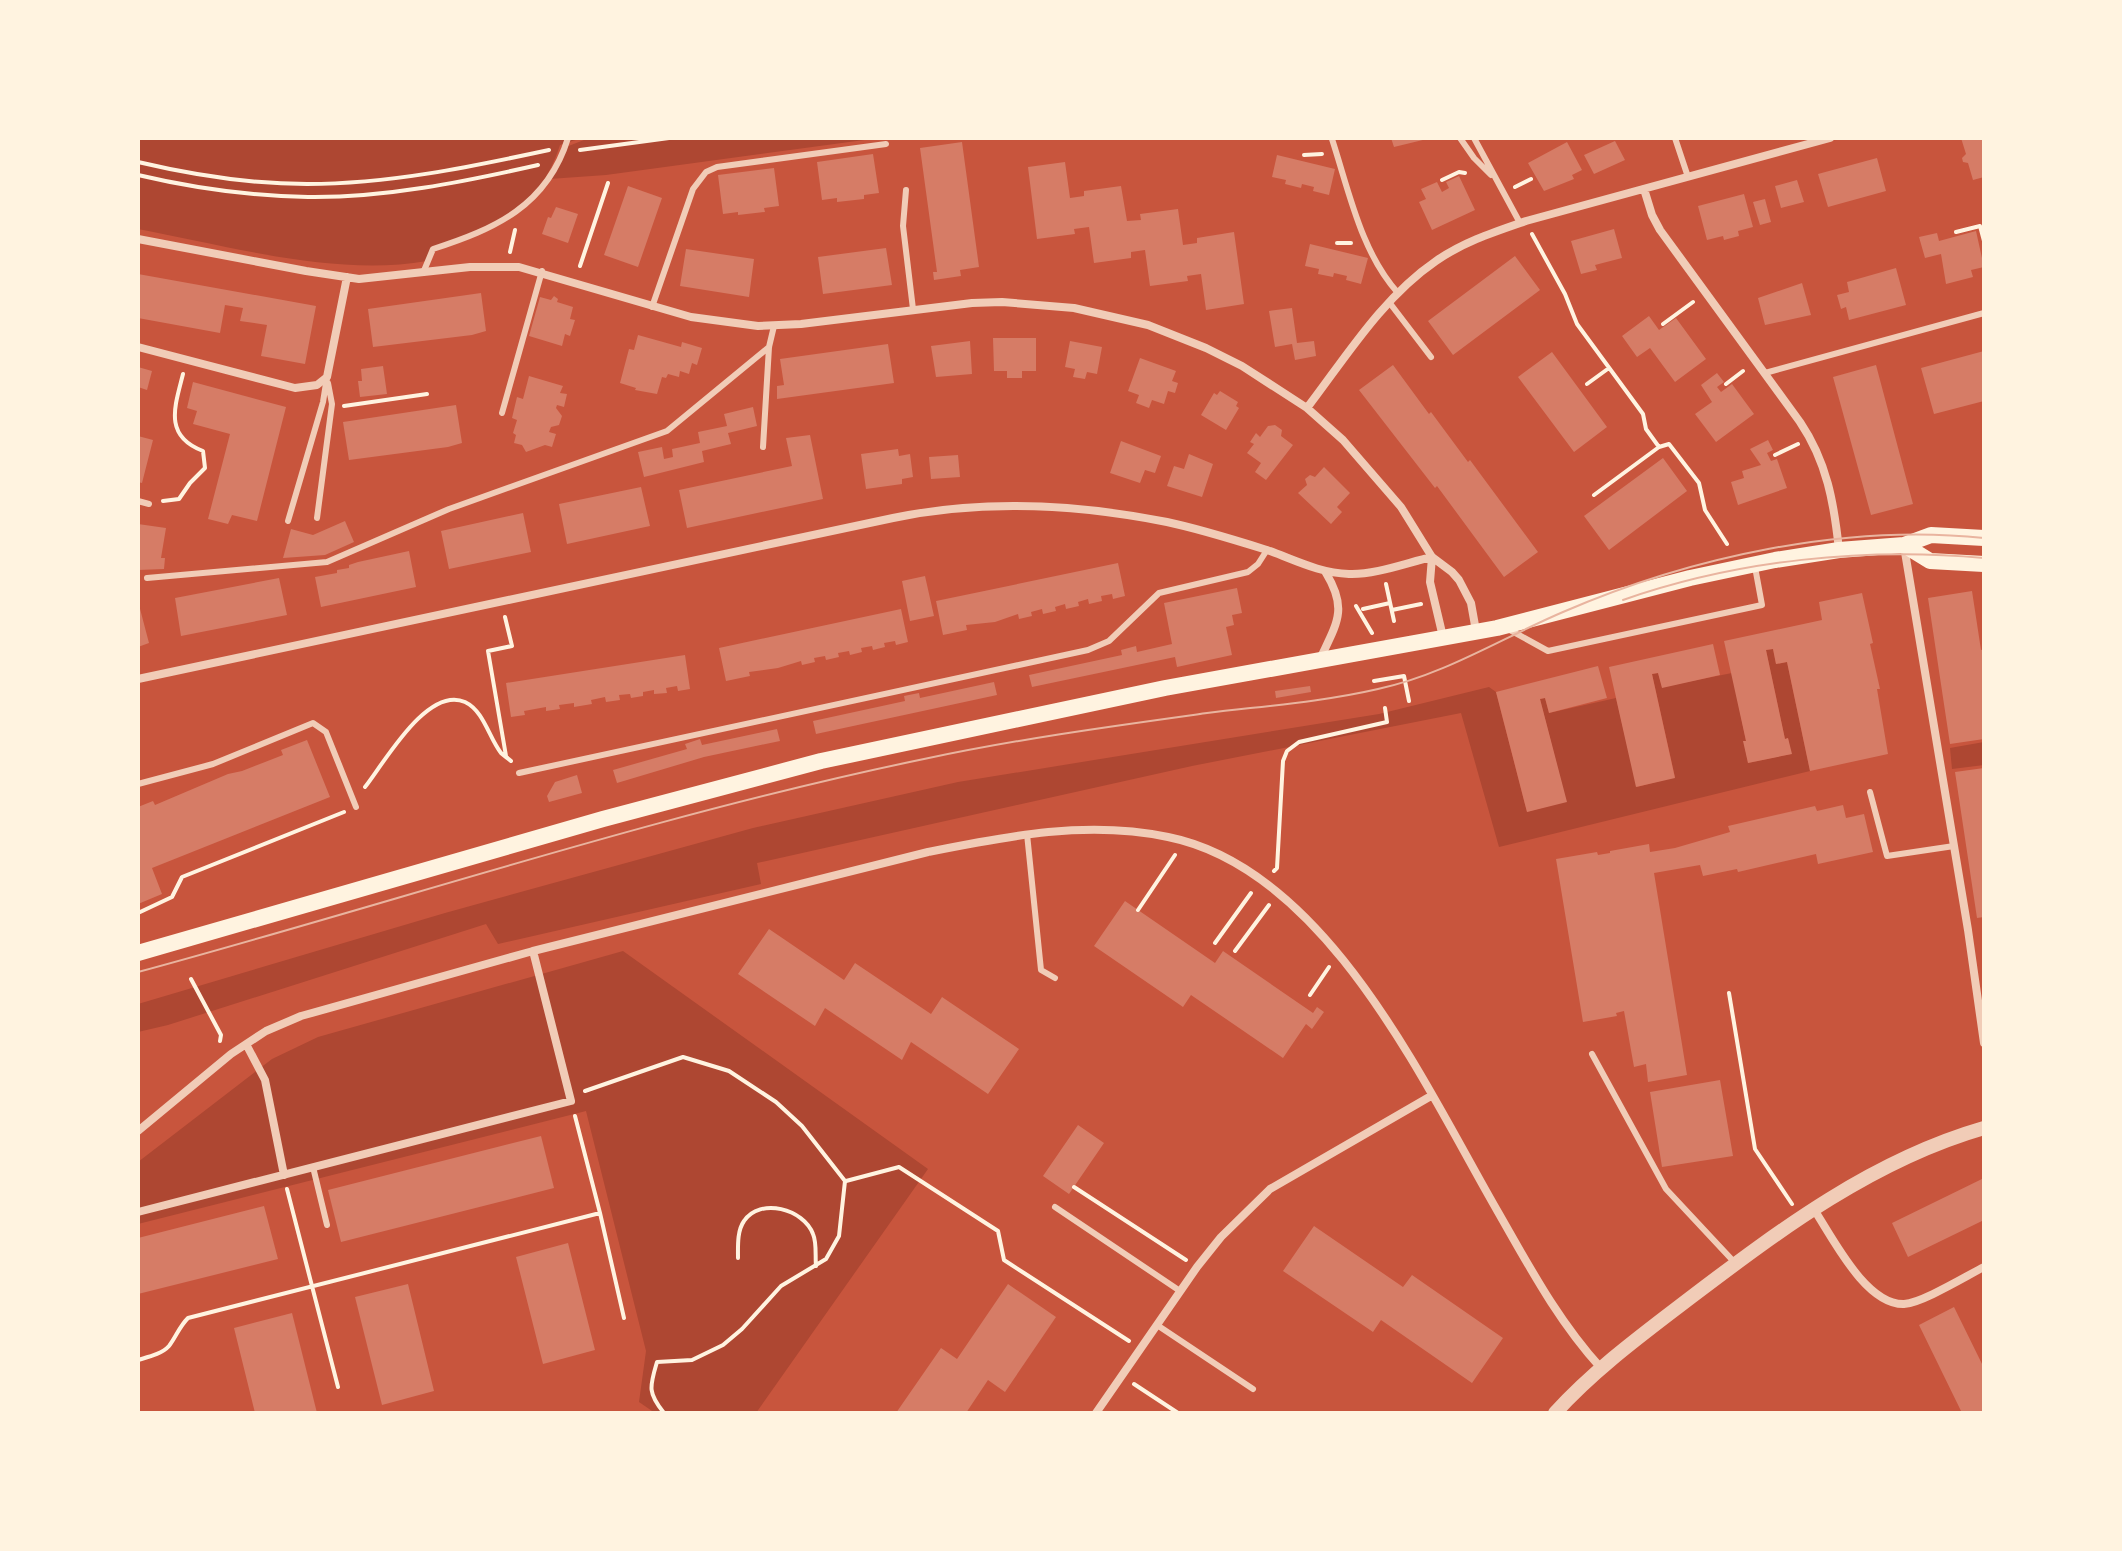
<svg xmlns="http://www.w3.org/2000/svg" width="2122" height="1551" font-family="Merriweather,serif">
<rect width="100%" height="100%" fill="#c8553d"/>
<path fill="#ae4732" d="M138,138H582L560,145C538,213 494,226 432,248L427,261C335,277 229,246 138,229Z
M589,138H879L606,175L549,179L566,147Z
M1773,649L1776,664L1787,662L1810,771L1499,847L1461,713L1192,766L757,863L761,884L498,944L486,924L168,1025L138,1032V1004L445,913L753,828L958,782L1379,714L1489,687L1496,692L1527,812L1566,801L1540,699L1545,698L1549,713L1616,698L1637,787L1675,777L1652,674L1658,673L1662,687L1732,673L1746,741L1744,742L1748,763L1791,754L1788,738L1785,739L1766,650Z
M1984,742V765L1952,769L1950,748Z
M623,951L928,1169L756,1413H655L639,1402L646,1351L586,1111L138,1224V1162L272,1059L318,1037Z"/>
<path fill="#d67c66" d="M1391,138H1431L1394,147Z
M1961,138H1984V177L1973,180L1968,163L1963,162L1962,158L1966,154Z
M1615,141L1625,160L1594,174L1584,155Z
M962,142L979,267L960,270L961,276L934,280L933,272H937L920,148Z
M1567,142L1582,170L1572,175L1574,179L1544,191L1528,163Z
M873,154L879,193L864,195V199L837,202V198L822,200L817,162Z
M1277,155L1335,169L1329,195L1313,191L1314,187L1302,184L1301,188L1285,184L1286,180L1272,177Z
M1877,158L1886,191L1828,207L1818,174Z
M1065,162L1070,198L1084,196V191L1121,186L1127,221L1141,220L1140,214L1178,209L1183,245L1197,243V238L1234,232L1244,304L1206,310L1201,274L1187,276L1188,281L1150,286L1145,250L1131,252V258L1094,263L1089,227L1074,229L1075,234L1037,239L1028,167Z
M774,168L779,206L764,208L765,212L738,215V212L723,214L718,175Z
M1459,176L1475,210L1432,230L1419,202L1426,199L1421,189L1437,182L1442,192L1449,188L1446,182Z
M1797,180L1804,202L1781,208L1775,186Z
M628,186L662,198L638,267L604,255Z
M1744,194L1753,227L1738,231L1739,236L1724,240L1723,236L1707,240L1698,206Z
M1765,199L1771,222L1760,225L1753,202Z
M556,207L578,214L568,243L542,234L548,217L551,218Z
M1614,229L1622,258L1595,265L1597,270L1581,274L1571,241Z
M1976,231L1984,267L1971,270L1973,277L1946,284L1941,254L1925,258L1919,237L1937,233L1939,241Z
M1310,244L1368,258L1361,284L1346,280L1347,276L1334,273L1333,277L1318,274L1319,269L1305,266Z
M886,248L892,285L823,294L818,257Z
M686,249L754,259L749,297L680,286Z
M1515,256L1540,290L1453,355L1428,321Z
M1896,268L1906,305L1849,320L1846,307L1841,309L1837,295L1849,292L1847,282Z
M138,274L316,306L305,364L261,356L267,325L240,321L243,308L225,305L220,333L138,318Z
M1802,283L1811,315L1765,325L1758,298Z
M481,293L486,331L472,335L373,347L368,309Z
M554,296L558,299L557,302L573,307L570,319L575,320L570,336L565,334L562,346L529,336L540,297L551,300Z
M1292,308L1297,343L1314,341L1316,356L1295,360L1292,344L1275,347L1269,311Z
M1649,316L1659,330L1676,318L1706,359L1675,382L1650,348L1637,357L1622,336Z
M638,335L681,347L682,342L702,348L697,365L692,363L689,374L680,371L679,377L668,374L666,378L662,377L657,394L635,390L636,388L620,383L629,349L634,350Z
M993,338H1036V371H1022V378H1007V371H994Z
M970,341L972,374L936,377L931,346Z
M1070,341L1102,347L1097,374L1087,372L1085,379L1073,377L1075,369L1065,367Z
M888,344L894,383L777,399V386L784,385L780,359Z
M1984,351V401L1934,414L1921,368Z
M1552,352L1607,427L1574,452L1518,377Z
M1140,358L1176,371L1172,381L1178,383L1175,393L1168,391L1164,404L1152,400L1149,408L1136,403L1139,395L1128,391Z
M1393,365L1429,414L1431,412L1468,462L1470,460L1538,552L1504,577L1437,486L1435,488L1359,390Z
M1876,365L1913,504L1871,515L1833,377Z
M383,366L387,394L360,397L358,381H362L361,369Z
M138,367L152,371L147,390L138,387Z
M1717,373L1724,382L1717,387L1721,392L1732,384L1754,414L1716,442L1695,414L1712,402L1701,385Z
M529,376L563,386L560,393L567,394L564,407L557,405L556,408L562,416L559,425L551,427L549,432L556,434L552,447L545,445L526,452L522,445L514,443L516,435L513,433L517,420L512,418L517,397L523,399Z
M193,382L286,407L257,521L232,515L228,524L208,519L230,434L193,424L197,411L187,408Z
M1220,391L1238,402L1236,406L1239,408L1226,430L1201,415L1214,393L1217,395Z
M456,405L462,443L448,447L349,460L343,422Z
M753,407L757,426L728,433L731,444L702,451L704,462L644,477L638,452L662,447L664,459L673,457L672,449L700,443L698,432L727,426L724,414Z
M1275,425L1282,430L1281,436L1293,445L1266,480L1255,472L1261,463L1247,453L1254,444L1250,442L1256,433L1260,437L1268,426Z
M810,435L823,499L687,528L679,490L792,466L786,438Z
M138,436L153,440L142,483L138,482Z
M1768,440L1773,450L1767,453L1771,461L1777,459L1787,488L1738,505L1731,482L1744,478L1742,471L1761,465L1750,449Z
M1121,441L1161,456L1155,473L1145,470L1140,483L1110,473Z
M898,449L899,456L910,454L913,477L902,479V484L866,489L861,454Z
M1189,454L1213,464L1202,497L1167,486L1174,466L1184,469Z
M958,455L960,477L931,479L929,457Z
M1663,458L1687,491L1609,550L1584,516Z
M1324,467L1350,493L1337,507L1342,512L1331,524L1298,493L1307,485L1305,479L1310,475L1315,477Z
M641,487L650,526L567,544L559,504Z
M523,513L531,552L449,569L441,531Z
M345,521L354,542L325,555L283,558L291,529L313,535Z
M138,524L166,528L161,558H165L164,569L138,570Z
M409,551L416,587L321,607L315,577L337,573V570L349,568V565L358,562Z
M1118,563L1125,596L1113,599L1112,594L1101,596L1102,601L1089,604L1088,599L1078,602L1079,606L1066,609L1065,604L1055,607L1056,611L1043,614L1042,609L1031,612L1032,616L1019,619L1018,614L995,622L966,625L967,630L943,635L936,601Z
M925,576L934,616L910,621L902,581Z
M279,578L287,615L181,636L175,598Z
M1237,588L1242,613L1232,615L1234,625L1226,627L1232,655L1177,667L1175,657L1032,687L1029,675L1122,655L1121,650L1136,646L1137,652L1172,644L1164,603Z
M1972,591L1981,650L1984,649V739L1950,744L1928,598Z
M1862,593L1873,643L1870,644L1880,689H1877L1888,754L1810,771L1787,662L1776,664L1773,649L1766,650L1785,739L1788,738L1792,754L1748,763L1743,741H1746L1724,641L1822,620L1819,602Z
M139,605L149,643L138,647V606Z
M901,609L908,642L896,645L895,641L884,643L885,647L873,650L872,646L861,648L862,652L850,655L849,651L838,653L839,657L826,660L825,656L814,658L815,662L802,665L801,661L778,668L749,672L750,676L726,681L719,648Z
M1713,644L1720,675L1662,688L1658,673L1652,674L1675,778L1636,787L1609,667Z
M685,655L690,689L678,691L677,686L666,688L667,693L654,694V690L643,692V696L631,698L630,694L619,695L620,700L606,702L605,697L591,700L592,704L574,707V703L559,705L560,709L546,711V707L524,711L525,715L511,717L506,683Z
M1598,666L1607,698L1549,713L1545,698L1540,699L1567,802L1527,812L1496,692Z
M994,682L997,695L816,734L813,721L905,701L904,696L919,693L920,698Z
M1310,686L1311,692L1276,698L1275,691Z
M777,729L780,741L704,757L617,783L613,770L687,749L685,744L700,739L702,745Z
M307,740L330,797L152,868L162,894L138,904V807L153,801L155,805L228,774L242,771L283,755L281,750Z
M1984,768V917L1977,918L1955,772Z
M577,775L582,793L549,802L547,796L555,782Z
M1843,805L1846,818L1864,814L1873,852L1818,864L1816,854L1738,872L1737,869L1703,876L1700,865L1654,873L1687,1075L1648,1082L1646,1064L1634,1067L1624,1011L1616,1013L1617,1016L1583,1022L1556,859L1597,852L1598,855L1610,853V851L1649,844L1650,852L1675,848L1730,832L1728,826L1815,806L1817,811Z
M1125,901L1215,963L1223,951L1313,1013L1317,1007L1324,1012L1312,1029L1306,1024L1283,1058L1191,995L1183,1007L1094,946Z
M769,929L844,980L855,963L931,1014L942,997L1019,1049L988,1094L911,1042L902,1060L825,1008L815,1026L738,974Z
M1720,1080L1733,1156L1662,1167L1650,1092Z
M1078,1125L1104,1143L1069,1194L1043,1176Z
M541,1136L554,1188L341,1242L328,1190Z
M1984,1178V1220L1908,1257L1892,1223Z
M264,1206L278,1259L138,1294V1238Z
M1314,1226L1403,1287L1412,1275L1503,1338L1472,1383L1381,1320L1373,1332L1283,1271Z
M568,1243L595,1350L543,1364L516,1257Z
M408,1284L434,1391L382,1405L355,1297Z
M1008,1284L1056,1317L1005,1392L988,1380L966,1413H896L941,1348L957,1359Z
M1954,1307L1984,1368V1413H1962L1919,1325Z
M292,1313L317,1413H255L234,1328Z"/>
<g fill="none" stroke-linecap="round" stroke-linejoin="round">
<path stroke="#fff3e0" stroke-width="4" d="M580,150L669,138
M1304,155L1322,154
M138,162C193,175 250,184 307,184C389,184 470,167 549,150
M138,175C193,188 251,196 308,197C384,198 463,182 538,165
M1442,180L1459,172L1465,173
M1515,187L1531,179
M1956,232L1980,226L1984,241
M1532,234L1565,294L1577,324L1643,414L1646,429L1659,447
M1337,243H1351
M510,252L515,230
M580,266L608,183
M1663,324L1693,302
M1587,384L1609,368
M1726,384L1743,371
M344,406L427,394
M1775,455L1798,444
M1594,495L1659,447L1669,444L1699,483L1705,510L1727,544
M163,501L179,499L190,483L205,468L203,451C163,436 175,406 183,374
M1386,584L1394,621
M1356,606L1372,633
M1363,609L1390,603
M1392,610L1421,604
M505,617L512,646L488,651L506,756
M1374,681L1404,676L1409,701
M365,787C383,765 427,685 465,702C484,711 489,738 501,753C504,756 508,758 511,761
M1274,871L1277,868L1283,761L1287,751L1299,742L1387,722L1385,708
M1138,910L1175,855
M138,913L172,897L182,877L344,812
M1215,943L1251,893
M1235,951L1269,905
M191,979L221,1035L220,1041
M1729,993L1755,1149L1792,1204
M1310,995L1329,967
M585,1091L683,1057L729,1071L776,1102L802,1126L845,1181L839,1236L826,1259L781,1286L742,1329L723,1345L692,1360L657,1362C650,1386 647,1392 664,1413
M846,1181L899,1167L998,1231L1004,1260L1129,1341
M1074,1187L1186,1260
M287,1189L338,1387
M600,1213L624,1318
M738,1258C738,1246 737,1231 744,1221C760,1197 804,1209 813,1234C817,1243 815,1256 816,1266
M138,1360C148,1357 162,1354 169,1346C176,1337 179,1327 188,1318L600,1213L575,1116
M1134,1384L1178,1413"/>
<path stroke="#f1ccb7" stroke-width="6" d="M1460,138L1474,158L1491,175
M1474,138L1520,223
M1675,138L1688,177
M1332,139C1349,191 1361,252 1398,293
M906,190L903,226L913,309
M423,273L433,249C495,229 547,206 568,138
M1389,302L1431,357
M652,307L693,189L706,172L717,167L886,144
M1765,373L1984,313
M502,413L542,271
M763,447L769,347L774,326
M138,501L149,504
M317,518L332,404L328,383
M288,521L323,402L327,377
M147,578L327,562L449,509L667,431L769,347
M1510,630L1548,651L1762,605L1755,567
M519,773L1088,650L1109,641L1159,593L1248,572L1258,564L1267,550
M138,784L213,764L313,723L326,732L356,807
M1870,792L1887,856L1954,846
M1027,834L1041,970L1055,978
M1592,1054L1666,1189L1736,1264
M313,1167L327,1225
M1055,1207L1180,1291
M1157,1325L1253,1389"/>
<path stroke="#f1ccb7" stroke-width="8" d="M1644,189L1652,215L1660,230L1800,422C1827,462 1834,503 1839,550
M138,239L306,271L359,279L470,267H519L691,317L758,326L801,324L972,303L1002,302L1074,308L1148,325L1206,348L1242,366L1307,408L1343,440L1401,507L1432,557L1452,572L1459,580L1471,603L1476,631
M138,347L295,388L317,385L327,377L347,277
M1307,408C1346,357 1382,298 1436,261C1463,242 1494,232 1526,221L1830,138
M1904,546L1968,930L1984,1043
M1432,557L1430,582L1443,637
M1320,659C1337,623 1348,609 1326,573
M138,679L893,518C984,499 1076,504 1167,522C1200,529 1235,540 1267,550C1295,560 1319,573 1349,574C1375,575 1406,563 1432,557
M246,1044L265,1080L284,1175
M138,1131L231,1054L266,1031L301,1016L533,951L928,852C1008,836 1087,820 1168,837C1327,869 1424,1084 1498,1212C1529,1266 1558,1321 1601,1368
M1813,1208C1832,1236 1865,1305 1904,1304C1922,1303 1966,1276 1984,1267
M138,1212L571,1101L533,951
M1096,1413L1197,1267L1221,1237L1270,1189L1431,1096"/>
<path stroke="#f1ccb7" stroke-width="14" d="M1555,1413C1595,1369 1643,1334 1690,1298C1781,1229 1873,1160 1984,1128"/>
<path stroke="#fff3e0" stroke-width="16" d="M1904,545L1930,561L1984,564
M138,953L603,819L821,761L1165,688L1497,628L1690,578L1775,560L1839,550L1904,545L1931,535L1984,538"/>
<path stroke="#e9b49f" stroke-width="2" d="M1623,600C1737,560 1865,547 1984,558
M138,972C400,901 658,814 924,759C1017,739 1113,726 1207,713C1264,706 1322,702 1378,689C1444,675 1502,638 1563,612C1690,557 1846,523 1984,538"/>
</g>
<rect width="2122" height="1551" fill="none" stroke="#fff3e0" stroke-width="280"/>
</svg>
